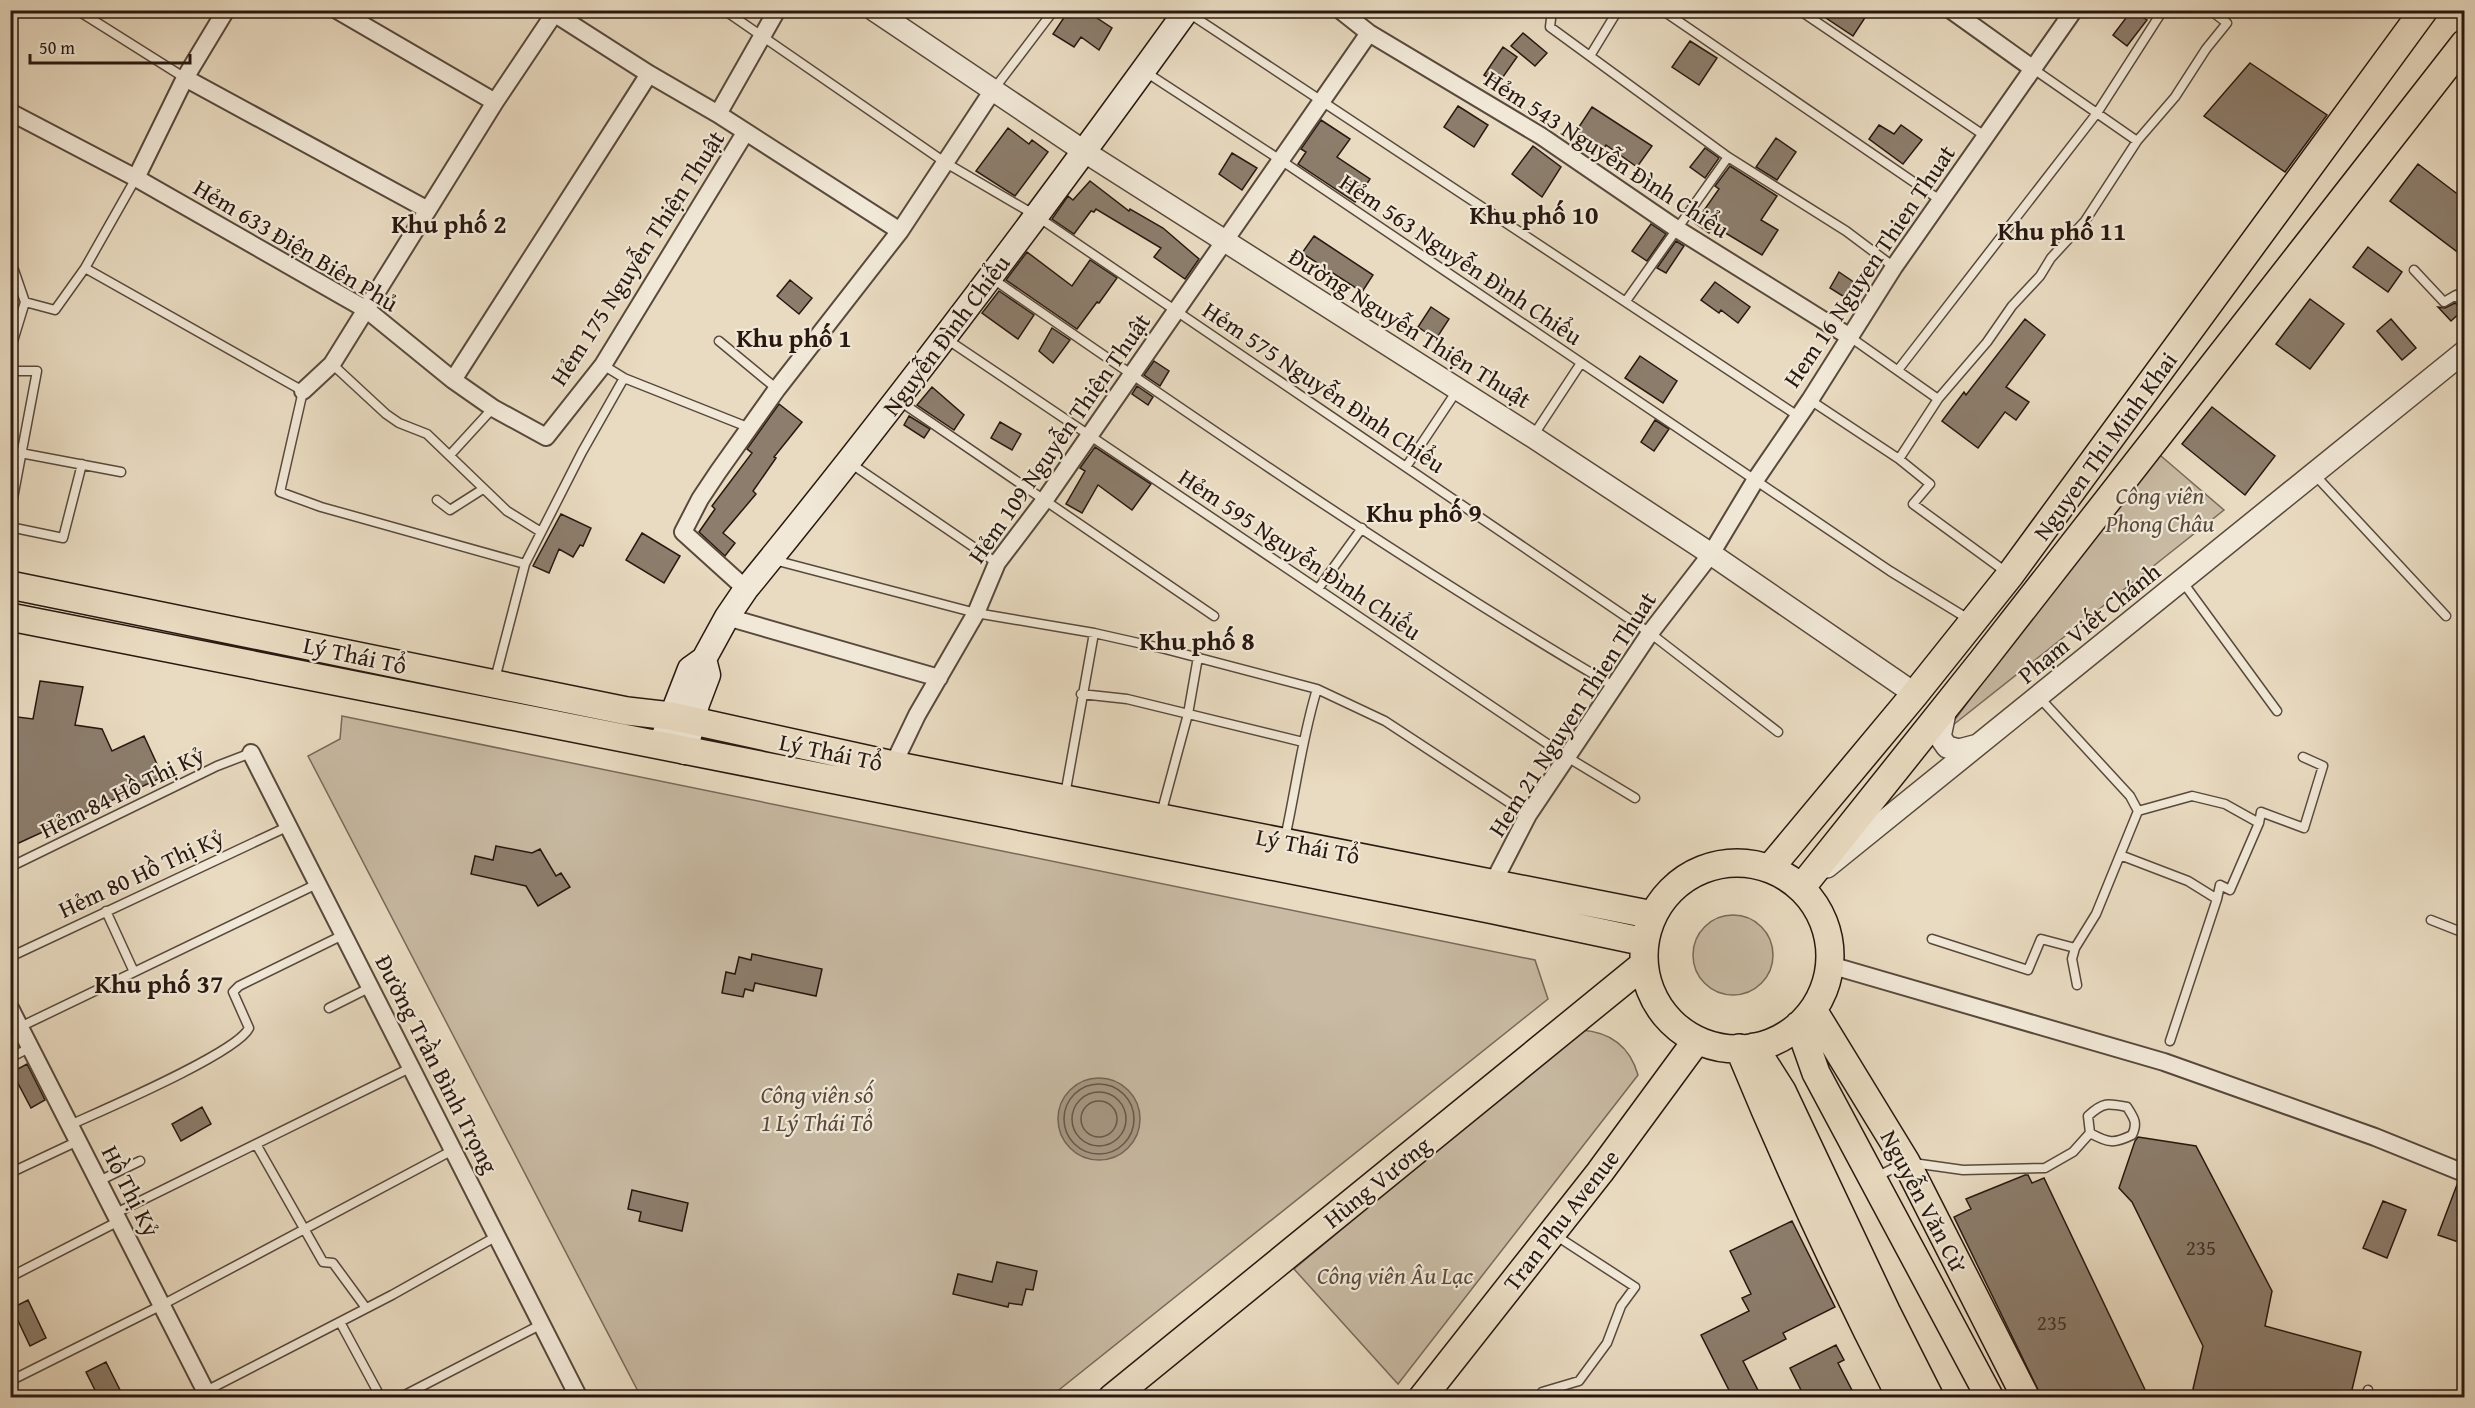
<svg xmlns="http://www.w3.org/2000/svg" width="2475" height="1408" font-family="'Gentium Book Plus',serif">
<rect width="100%" height="100%" fill="#e9dbc1"/>
<filter id="stains"><feTurbulence type="fractalNoise" baseFrequency=".00333" numOctaves="4"/><feColorMatrix values="0 0 0 0 .2 0 0 0 0 .09 0 0 0 0 .02 0 0 0 .5 -.17"/></filter>
<radialGradient id="worn" r=".72"><stop offset=".6" stop-color="#630" stop-opacity="0"/><stop offset="1" stop-color="#630" stop-opacity=".3"/></radialGradient>
<path fill="#c8baa3" stroke="#78695a" stroke-width="1.5" d="M2154,450L2224,510L1948,729Z
M342,716L1535,960L1548,999L1050,1397H641L308,756L340,739Z
M1693 955a40 40 0 1 1 80 0a40 40 0 1 1-80 0Z
M1581,1030C1611,1032 1630,1047 1638,1075L1398,1384L1294,1269Z"/>
<path fill="#a79985" stroke="#746556" stroke-width="1.5" d="M1058 1119a41 41 0 1 1 82 0a41 41 0 1 1-82 0Z"/>
<g fill="none" stroke-linecap="round" stroke-linejoin="round">
<path stroke="#68584a" stroke-width="1.5" d="M1064 1119a35 35 0 1 1 70 0a35 35 0 1 1-70 0Z
M1072 1119a27 27 0 1 1 54 0a27 27 0 1 1-54 0Z
M1081 1119a18 18 0 1 1 36 0a18 18 0 1 1-36 0Z"/>
</g>
<path fill="#8c7d6c" stroke="#281810" stroke-width="1.5" d="M1069,10H1098L1094,16L1112,28L1099,50L1081,37L1074,47L1053,34Z
M1814,10H1870L1853,36Z
M2132,10L2147,20L2127,46L2113,35Z
M1523,33L1547,53L1535,66L1511,46Z
M1690,41L1717,58L1699,85L1672,67Z
M1503,47L1517,57L1498,84L1484,75Z
M2250,63L2327,115L2285,172L2204,116Z
M1458,106L1488,125L1474,147L1444,127Z
M1592,107L1652,146L1637,167L1606,145L1601,153L1573,136Z
M1321,120L1350,139L1337,157L1370,179L1355,202L1298,164L1306,152L1301,149Z
M1879,125L1894,134L1901,125L1922,140L1903,164L1869,139Z
M1008,128L1029,144L1032,140L1048,152L1015,196L976,171Z
M1776,138L1796,152L1777,180L1756,167Z
M1533,146L1561,167L1542,197L1512,174Z
M1705,148L1719,158L1705,178L1690,167Z
M1232,153L1257,168L1242,190L1219,174Z
M2418,164L2464,199V257L2390,201Z
M1730,166L1777,196L1761,220L1778,230L1762,255L1714,226L1709,233L1695,223L1719,189L1715,186Z
M1090,181L1129,211L1130,209L1163,228L1199,259L1185,279L1154,257L1161,248L1096,209L1094,212L1091,211L1074,234L1052,219L1068,196L1073,200Z
M1651,224L1666,234L1647,261L1632,251Z
M1314,236L1373,275L1362,292L1302,253Z
M1676,241L1684,246L1666,273L1657,268Z
M2368,247L2402,272L2388,292L2353,267Z
M1027,252L1072,286L1090,260L1117,278L1099,303L1097,302L1077,329L1006,280Z
M1839,272L1858,285L1849,300L1830,288Z
M790,280L812,298L799,314L777,296Z
M1715,282L1750,307L1738,323L1721,310L1719,313L1701,300Z
M999,291L1034,315L1018,339L982,313Z
M2310,299L2344,324L2310,369L2276,344Z
M2455,303L2463,310L2451,321L2438,307L2445,308Z
M1431,307L1449,319L1436,339L1418,327Z
M2025,319L2045,335L2006,387L2029,402L2016,420L2005,412L1978,448L1942,421L1964,392L1966,395Z
M2391,319L2416,348L2402,360L2377,331Z
M1052,328L1070,340L1053,363L1039,351Z
M1640,356L1677,381L1663,403L1625,378Z
M1154,361L1169,371L1160,386L1144,375Z
M1137,386L1153,397L1148,405L1132,394Z
M932,387L964,415L954,430L917,405Z
M779,404L802,422L774,457L776,458L753,491L756,494L723,533L735,543L725,556L699,532L715,509L712,506L752,453L747,449Z
M2212,407L2275,456L2245,495L2182,444Z
M909,416L930,429L924,438L904,425Z
M1655,420L1669,429L1654,451L1641,442Z
M1000,422L1021,434L1012,450L991,438Z
M1095,447L1151,484L1132,510L1098,485L1082,513L1066,504L1085,471L1080,468Z
M561,514L591,528L583,546L580,545L573,557L559,549L549,573L533,566Z
M642,533L680,556L664,583L626,560Z
M40,681L83,687L75,725L102,729L112,751L144,736L163,777L10,847V716L33,719Z
M496,846L532,853L540,849L556,876L561,873L570,887L538,906L526,886L471,874L475,856L493,860Z
M752,954L822,969L816,996L755,983L753,991L745,989L743,997L722,993L726,972L735,974L739,957L751,960Z
M27,1064L45,1100L31,1108L12,1072Z
M202,1107L211,1124L181,1141L172,1124Z
M2138,1137L2196,1146L2272,1291L2265,1326L2361,1352L2350,1398H2198L2193,1389L2203,1346L2132,1202L2119,1188L2135,1141Z
M2025,1175H2028L2032,1183L2044,1178L2149,1398H2042L1954,1217L1971,1209L1966,1199Z
M2458,1182L2464,1183V1244L2438,1235Z
M632,1190L688,1203L682,1231L639,1221L641,1212L628,1209Z
M2383,1201L2406,1210L2387,1258L2363,1248Z
M1792,1221L1835,1307L1783,1333L1786,1339L1743,1361L1762,1398H1733L1701,1335L1749,1311L1742,1298L1751,1294L1730,1251Z
M997,1262L1037,1271L1033,1290L1026,1289L1022,1305L1009,1303L1008,1307L953,1294L958,1274L992,1282Z
M28,1300L46,1338L30,1346L12,1308Z
M1836,1345L1844,1360L1838,1363L1856,1398H1805L1790,1368Z
M106,1362L124,1398H99L86,1372Z"/>
<g fill="none" stroke-linecap="round" stroke-linejoin="round">
<defs>
<path id="service" d="M77,10L185,78
M724,10L946,163L1035,215L1650,633L1778,732
M1552,10L1550,27L1728,157L1846,231L1894,267
M1662,10L1940,200
M1799,10L1985,136
M1187,12L1798,416
M10,13L12,10
M1590,56L1618,10
M2032,68L2137,141
M1144,71L1282,161L1890,571L1970,620
M994,89L1054,10
M10,268L14,270L25,302L10,351
M85,268L303,391L280,492L321,507L525,564
M2414,270L2444,302L2456,295L2464,304
M993,279C1197,420 1401,561 1615,687
M1626,301L1728,157
M25,302L55,310L85,268L136,178
M1850,337L1938,399
M945,338L1567,757L1635,798
M719,341L777,389
M332,364L386,414L399,423L427,434L507,511L541,532
M603,365L624,378L750,428
M1898,370L2097,113L2163,10
M10,371H37L10,514
M898,400L1214,616
M1810,400L1899,459L1930,484L1913,504L2006,572
M1533,436L1581,363
M10,451L121,472
M450,455L493,408
M1899,459L1938,399L1987,342L2012,306L2040,276L2051,258L2085,221L2137,141L2175,97L2206,49L2227,23L2210,10
M850,463L997,563
M1406,467L1458,389
M2314,474L2446,616
M437,500L450,510L483,489
M10,527L63,538L82,464
M774,560L976,613L1094,633L1165,649L1317,689L1385,721L1528,815
M2182,581L2277,711
M1318,589L1362,528
M495,679L525,564L582,452L624,378
M1081,694L1127,699L1303,742
M1065,795L1094,633
M2138,811L2192,796L2225,804L2259,823
M1161,814L1188,714L1198,657
M1285,838C1296,788 1302,738 1317,689
M2120,855L2188,881L2217,899L2170,1041
M10,867L217,766L251,753
M2217,899L2220,885L2230,890L2259,823L2261,812L2304,828L2323,766L2303,757
M106,911L134,972
M2431,920L2464,933
M1932,939L2028,970L2041,939L2075,948L2096,914L2138,811L2130,796L2038,696
M2075,948L2072,959L2077,985
M10,957L289,826
M329,1008L371,987
M20,1027L319,883
M10,1058L31,1047
M70,1125C103,1110 237,1053 249,1028L233,992L239,986L345,934
M256,1144L323,1262L333,1263L366,1308
M10,1173L78,1141
M1876,1177L1906,1162L1963,1170L2045,1168L2073,1152L2090,1133L2088,1116C2103,1102 2108,1103 2127,1107C2134,1118 2138,1123 2132,1135C2114,1144 2108,1143 2090,1133
M99,1181L140,1161
M116,1213L412,1067
M10,1277L119,1221
M340,1322L381,1398
M10,1381L162,1305L453,1150
M206,1391L392,1295L497,1236
M1542,1392L1579,1381L1607,1343L1621,1306L1635,1287L1555,1235
M399,1398L542,1324
M2365,1398L2368,1390"/>
<path id="minor" d="M337,10L495,102
M549,10L649,74L718,114L900,231
M1340,10L1369,33L1541,136L1677,229L1850,337
M1951,10L2032,68
M185,78L428,210
M10,112L136,178L367,310L453,380L493,408L546,437L603,365L745,133
M718,114L777,10
M136,178L185,78L226,10
M453,380L649,74
M303,391L332,364L495,102L554,14
M746,589L683,532L700,499L718,472L777,389L900,231L993,90
M727,617L939,678
M251,753L579,1398
M893,765L917,715L976,613L997,563L1044,501L1369,33
M1492,892L1493,883L1528,815L1650,633L1711,554L1756,479L1810,400L1894,267L2074,10
M1830,965L2164,1062L2375,1137L2464,1173
M10,1008L209,1398"/>
<path id="tertiary" d="M874,10L1085,152L1533,437L1711,554L1915,694
M1946,708L1940,737L1947,747L1959,750L1978,745
M1827,867L2464,352"/>
<path id="secondary" d="M660,746L690,669L704,659L727,617L746,589C900,401 1045,207 1187,10
M685,752L697,704L708,675L704,659"/>
<path id="primary" d="M10,585L627,711L671,716L893,765L1653,915
M10,617L1489,909L1645,942
M1644 956a93 93 0 1 1 186 0a93 93 0 1 1-186 0Z
M1770,868L1915,694L2010,575L2424,10
M1801,888L1983,660L2464,44
M1813,1010L1906,1162L2026,1398
M1799,1025L1816,1073L1990,1398
M1754,1047L1782,1091L1886,1311L1930,1398
M1739,1048C1788,1167 1842,1283 1901,1398
M1112,1398L1642,966
M1422,1398L1600,1172L1697,1040"/>
</defs>
<use href="#service" stroke="#58493c" stroke-width="11"/>
<use href="#minor" stroke="#58493c" stroke-width="20"/>
<use href="#tertiary" stroke="#58493c" stroke-width="24"/>
<use href="#secondary" stroke="#281810" stroke-width="27"/>
<use href="#primary" stroke="#281810" stroke-width="30"/>
<use href="#service" stroke="#f1e8d7" stroke-width="8"/>
<use href="#minor" stroke="#f1e8d7" stroke-width="16"/>
<use href="#tertiary" stroke="#f1e8d7" stroke-width="21"/>
<use href="#secondary" stroke="#f1e8d7" stroke-width="24"/>
<use href="#primary" stroke="#e9dbc1" stroke-width="27"/>
</g>
<g text-anchor="middle" dominant-baseline="central" stroke-width="4.5" stroke-linejoin="round" paint-order="stroke">
<g font-size="21" fill="#413127">
<text x="2201" y="1247">235</text>
<text x="2052" y="1322">235</text>
</g>
<g font-size="24" fill="#281810" stroke="#f1e8d7">
<text transform="translate(1607 154) rotate(33)">Hẻm 543 Nguyễn Ðình Chiểu</text>
<text transform="translate(296 245) rotate(31)">Hẻm 633 Ðiện Biên Phủ</text>
<text transform="translate(637 258) rotate(-57)">Hẻm 175 Nguyễn Thiện Thuật</text>
<text transform="translate(1461 259) rotate(34)">Hẻm 563 Nguyễn Ðình Chiểu</text>
<text transform="translate(1869 266) rotate(-56)">Hem 16 Nguyen Thien Thuat</text>
<text transform="translate(1410 328) rotate(32)">Đường Nguyễn Thiện Thuật</text>
<text transform="translate(946 335) rotate(-53)">Nguyễn Đình Chiểu</text>
<text transform="translate(1324 387) rotate(34)">Hẻm 575 Nguyễn Ðình Chiểu</text>
<text transform="translate(1059 438) rotate(-55)">Hẻm 109 Nguyễn Thiện Thuật</text>
<text transform="translate(2105 446) rotate(-54)">Nguyen Thi Minh Khai</text>
<text transform="translate(1300 554) rotate(34)">Hẻm 595 Nguyễn Ðình Chiểu</text>
<text transform="translate(2089 623) rotate(-39)">Phạm Viết Chánh</text>
<text transform="translate(355 655) rotate(12)">Lý Thái Tổ</text>
<text transform="translate(1572 714) rotate(-57)">Hem 21 Nguyen Thien Thuat</text>
<text transform="translate(831 752) rotate(12)">Lý Thái Tổ</text>
<text transform="translate(122 792) rotate(-26)">Hẻm 84 Hồ Thị Kỷ</text>
<text transform="translate(1308 846) rotate(11)">Lý Thái Tổ</text>
<text transform="translate(141 873) rotate(-25)">Hẻm 80 Hồ Thị Kỷ</text>
<text transform="translate(437 1064) rotate(63)">Đường Trần Bình Trọng</text>
<text transform="translate(1377 1182) rotate(-39)">Hùng Vương</text>
<text transform="translate(131 1191) rotate(63)">Hồ Thị Kỷ</text>
<text transform="translate(1924 1201) rotate(62)">Nguyễn Văn Cừ</text>
<text transform="translate(1561 1220) rotate(-52)">Tran Phu Avenue</text>
</g>
<g font-size="24" font-style="italic" fill="#58493c" stroke="#f1e8d7">
<text x="2160" y="495">Công viên<tspan x="2160" dy="28">Phong Châu</tspan></text>
<text x="817" y="1094">Công viên số<tspan x="817" dy="28">1 Lý Thái Tổ</tspan></text>
<text x="1395" y="1275">Công viên Âu Lạc</text>
</g>
<g font-size="26" font-weight="bold" fill="#281810" stroke="#f1e8d7">
<text x="1534" y="214">Khu phố 10</text>
<text x="449" y="223">Khu phố 2</text>
<text x="2062" y="230">Khu phố 11</text>
<text x="794" y="337">Khu phố 1</text>
<text x="1424" y="512">Khu phố 9</text>
<text x="1197" y="640">Khu phố 8</text>
<text x="159" y="983">Khu phố 37</text>
</g>
</g>
<rect width="2475" height="1408" fill="none" stroke="#e9dbc1" stroke-width="36"/>
<rect x="12" y="12" width="2451" height="1384" fill="none" stroke="#281810" stroke-width="3"/>
<rect x="18" y="18" width="2439" height="1372" fill="none" stroke="#281810" stroke-width="1.5"/>
<path d="M30 54v9h160v-9" fill="none" stroke="#281810" stroke-width="3"/>
<text x="39" y="54" font-size="18" fill="#281810" stroke="#f1e8d7" stroke-width="4.5" paint-order="stroke">50 m</text>
<rect width="100%" height="100%" filter="url(#stains)"/>
<rect width="100%" height="100%" fill="url(#worn)"/>
</svg>
